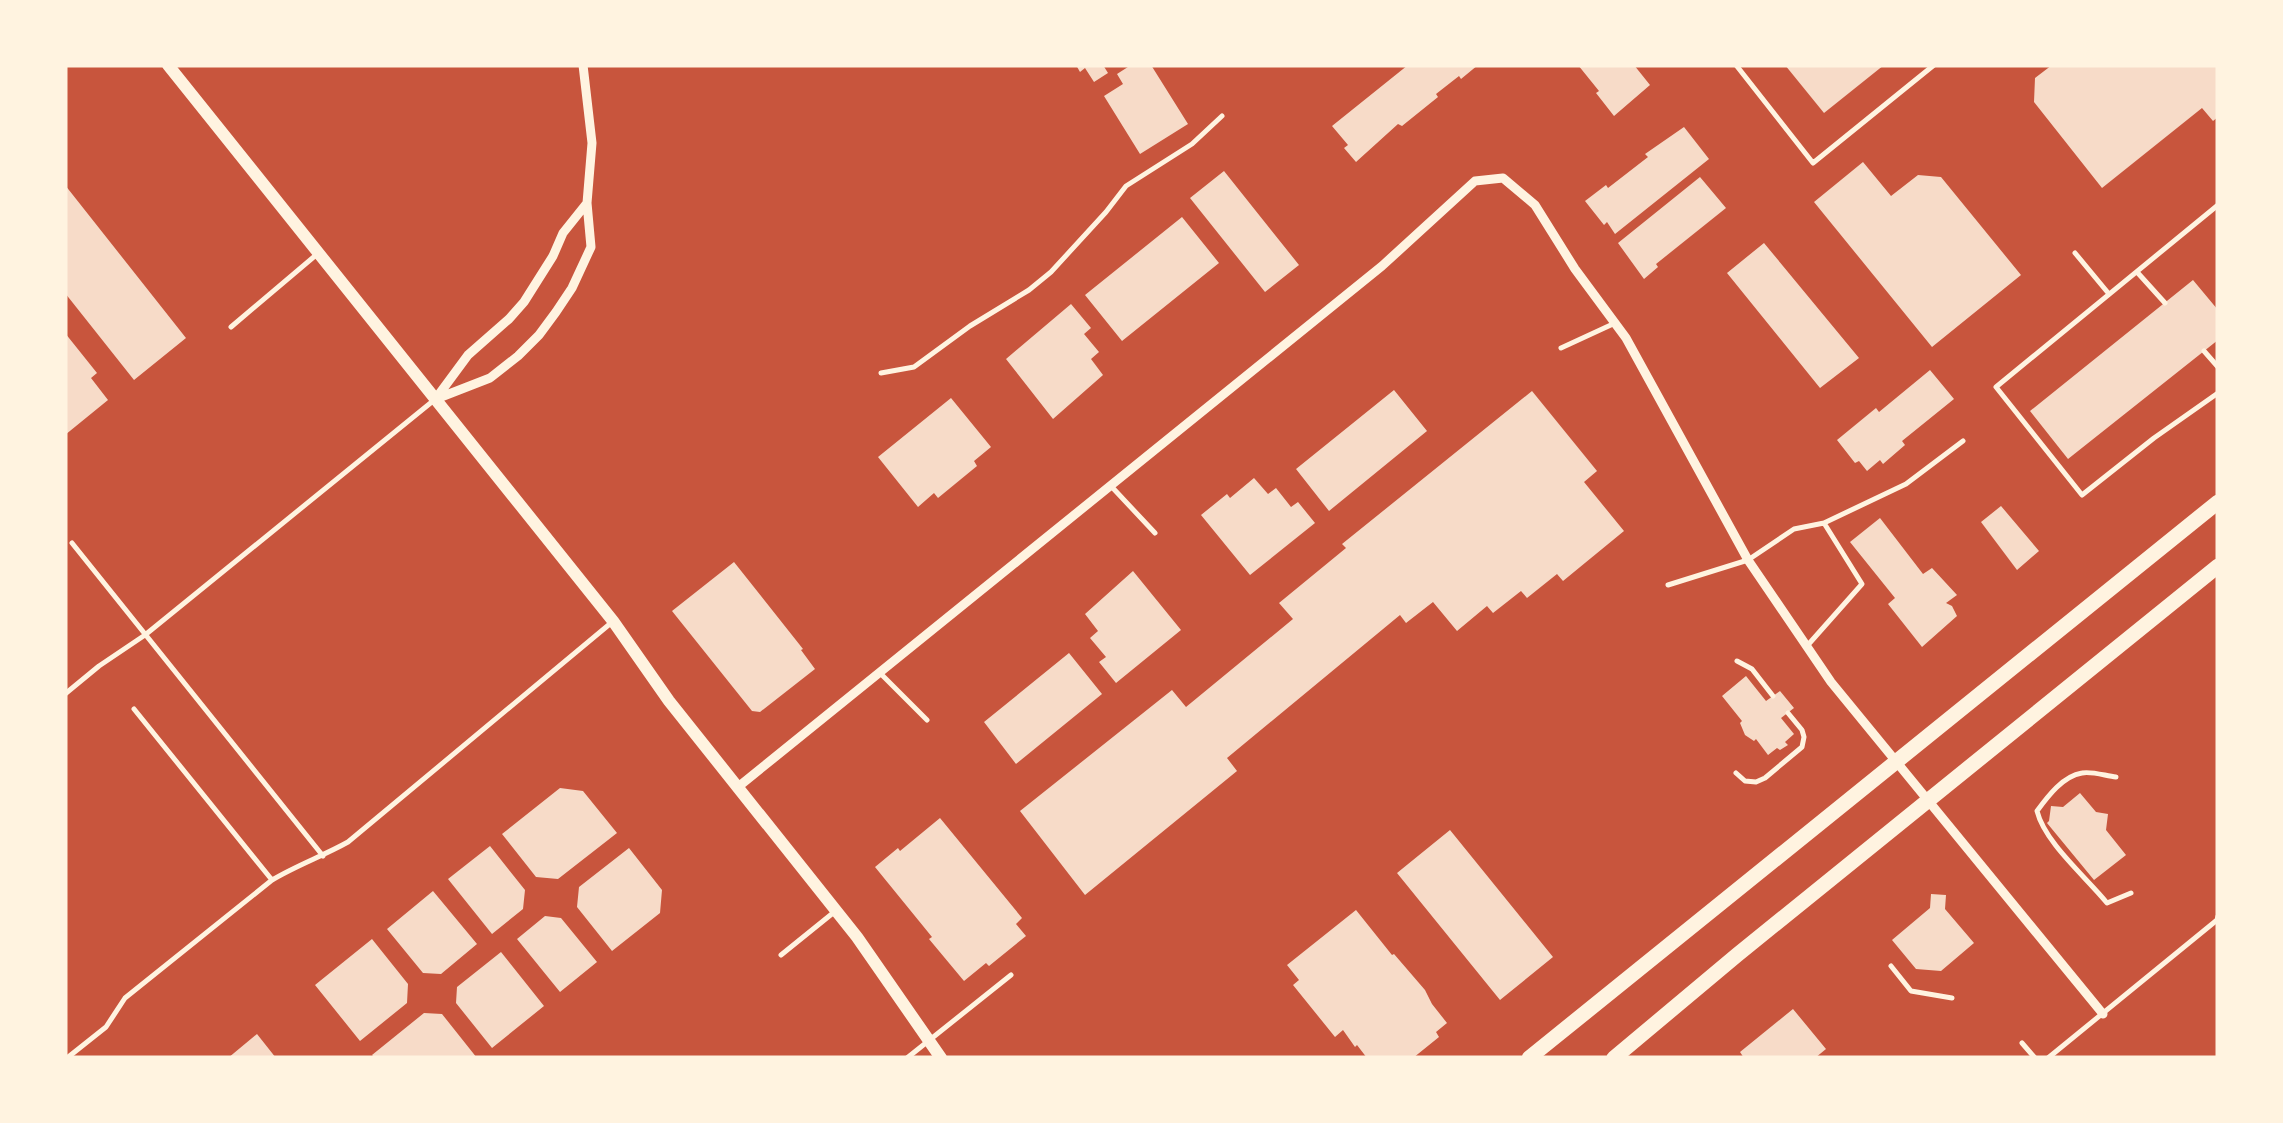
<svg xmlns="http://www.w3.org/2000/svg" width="2283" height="1123" font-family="Quicksand,sans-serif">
<rect width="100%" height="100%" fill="#c8553d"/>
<path fill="#f7dbc8" d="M1076,65H1103L1108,73L1094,82L1085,68L1080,72Z
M1131,65H1151L1188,124L1140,154L1104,96L1123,84L1117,74Z
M1408,65H1478L1461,79L1459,76L1436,94L1438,97L1402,126L1398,124L1356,162L1344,148L1348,145L1332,126Z
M1578,65H1634L1650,85L1614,116L1596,93L1599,91Z
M1785,65H1884L1824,113Z
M2052,65H2218V117L2213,121L2202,108L2102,188L2034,102L2035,78Z
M1684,127L1709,159L1615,234L1607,222L1604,225L1585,201L1606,185L1608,188L1648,157L1645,154Z
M1863,162L1891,196L1918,175L1941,177L2021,275L1932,347L1814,202Z
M1224,171L1299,265L1265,292L1190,198Z
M1700,177L1726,208L1656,264L1658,267L1644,279L1618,243Z
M65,185L186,338L134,380L65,293Z
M1182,217L1219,263L1122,341L1085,295Z
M1764,243L1859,358L1820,388L1727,273Z
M2193,280L2218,310V340L2068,459L2030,411Z
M1071,304L1091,328L1084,334L1099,352L1091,359L1103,375L1053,419L1006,359Z
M65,333L97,373L91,378L108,400L65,435Z
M1930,370L1954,399L1902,441L1905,445L1883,464L1880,460L1867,471L1859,461L1855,463L1837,440L1876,408L1879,412Z
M1394,390L1427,431L1329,511L1296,469Z
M1532,391L1597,471L1584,482L1624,531L1563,581L1557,574L1527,598L1521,591L1493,613L1487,606L1457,631L1433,602L1406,623L1400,615L1227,758L1237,771L1085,895L1020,811L1172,690L1186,707L1293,619L1279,603L1346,548L1342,544Z
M951,398L991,447L974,461L977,466L938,498L934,493L918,507L878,457Z
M1254,478L1268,494L1276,488L1291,507L1298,502L1315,523L1250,575L1201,515L1227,494L1230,498Z
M2001,506L2039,551L2017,570L1981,522Z
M1880,518L1923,574L1932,568L1957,595L1946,603L1952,606L1957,616L1922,647L1888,604L1895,598L1850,542Z
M734,562L803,649L801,650L815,669L760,712L752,711L672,611Z
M1133,571L1181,630L1116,683L1099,662L1106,657L1090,638L1098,631L1085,614Z
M1069,653L1102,694L1016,764L984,722Z
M1746,676L1766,701L1780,691L1794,708L1781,718L1794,734L1785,742L1788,745L1780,750L1777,748L1768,755L1756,739L1754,741L1745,735L1740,723L1742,721L1722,696Z
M560,788L583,791L617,833L558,879L536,877L502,834Z
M2080,793L2096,812L2108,814L2106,830L2126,855L2094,880L2047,823L2049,821L2051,806L2063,807Z
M940,818L1022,918L1016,924L1026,936L989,966L986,963L964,981L929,939L932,937L875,867L898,848L900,851Z
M1450,830L1553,957L1500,1000L1397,873Z
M490,846L525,890L523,909L492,934L448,879Z
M629,848L662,890L660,913L612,951L577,907L579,887Z
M433,891L477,944L441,974L423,973L387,929Z
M1931,894L1946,895L1945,909L1974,943L1941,971L1916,969L1892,940L1930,908Z
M1356,910L1392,955L1394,954L1425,990L1432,1004L1447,1023L1436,1032L1439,1037L1413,1058H1367L1357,1045L1355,1047L1343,1030L1335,1037L1293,985L1299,980L1287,965Z
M545,916L561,918L597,962L560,992L517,939Z
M372,939L408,984L407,1003L360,1041L315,985Z
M501,952L544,1006L492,1048L456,1003L457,987Z
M1793,1009L1826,1049L1815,1058H1744L1740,1052Z
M424,1013L442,1014L477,1058H375L372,1055Z
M257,1034L276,1058H228Z"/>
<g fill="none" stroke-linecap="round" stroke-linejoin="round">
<path stroke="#fff3e0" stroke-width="5" d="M1736,65L1813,163L1934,65
M2218,205L1996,387L2082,495L2154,438L2218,393
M2075,253L2109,294
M2137,272L2165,303
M231,327L316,255
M1561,348L1613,324
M2204,351L2218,367
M881,373L914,367L970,326L1029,290L1051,272L1106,212L1126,186L1192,144L1222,116
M1110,485L1155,533
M72,543L323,856
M1668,585L1748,560L1794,529L1824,523L1906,484L1963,441
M1807,646L1862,584L1824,523
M1737,661L1752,669L1773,696
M880,673L927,720
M65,694L99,666L145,635L433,401
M134,709L272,880
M1736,773L1745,781L1756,782L1765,778L1802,747L1804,737L1802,730L1788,713
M2116,777C2106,776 2092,771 2082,773C2063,776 2048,796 2037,811C2045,843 2086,877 2107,903L2131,893
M781,955L833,913
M1891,966L1911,991L1952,998
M2022,1043L2035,1058
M67,1058L106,1027L125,998L272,880C297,865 323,856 348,842L611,623
M907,1058L1011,975
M2048,1058L2217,920L2218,916"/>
<path stroke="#fff3e0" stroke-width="9" d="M437,397L468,355L509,319L524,302L553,256L563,233L587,203
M436,399L490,378L518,356L539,335L556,312L572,288L591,247L587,203L592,143L583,65
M738,787L1382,266L1475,181L1503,178L1535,205L1575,269L1626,338L1748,560L1831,682L2103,1014"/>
<path stroke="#fff3e0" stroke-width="12" d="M168,65L613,621L669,701L857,937L941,1058"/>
<path stroke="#fff3e0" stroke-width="15" d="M1529,1058L2218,502
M1614,1058L1737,955L2218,566"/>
</g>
<rect width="2283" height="1123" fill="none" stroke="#fff3e0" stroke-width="135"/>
</svg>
